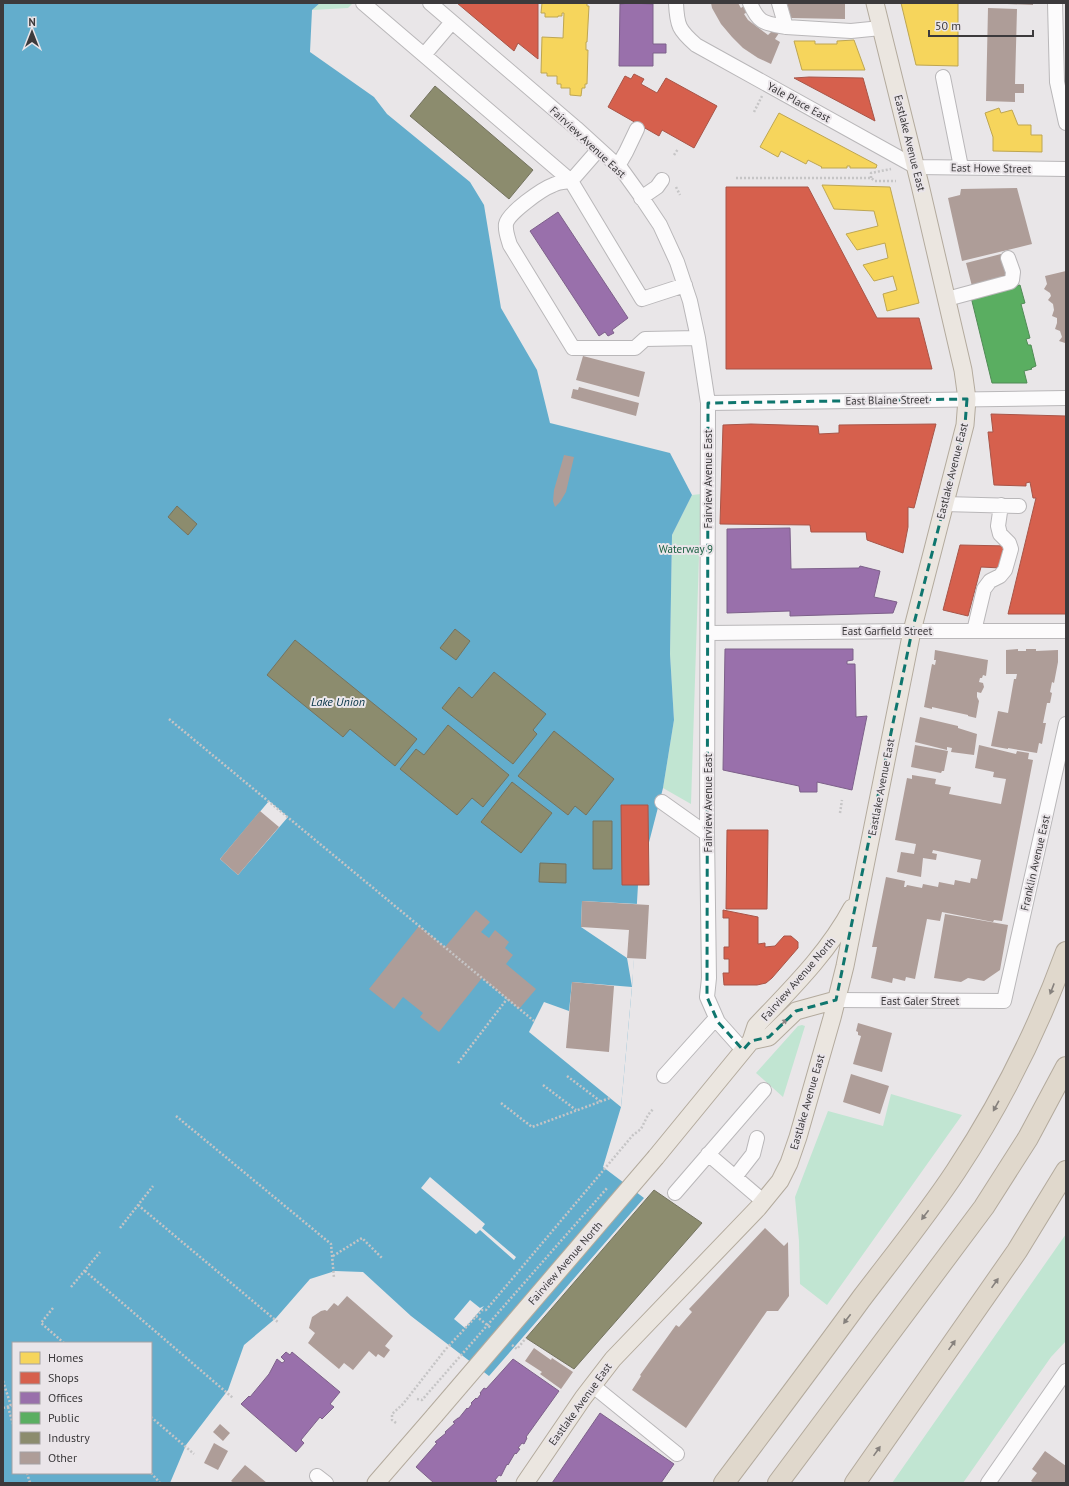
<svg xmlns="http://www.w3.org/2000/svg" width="1069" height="1486" font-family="'PT Sans',sans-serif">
<rect width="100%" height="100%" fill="#e9e6e8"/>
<path fill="#c1e5d2" d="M320,3H353L348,8L312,10Z
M701,494L691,804L663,788L674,720L670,654L672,535L692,495Z
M802,1025L805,1026L783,1097L756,1073L798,1026Z
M891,1094L962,1115L827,1305L800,1284L799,1241L795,1197L828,1111L883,1126Z
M1066,1234V1341L1051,1357L963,1483H892Z"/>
<path fill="#63adcc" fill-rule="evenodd" d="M3,3H320L312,10L310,52L374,97L387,114L470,182L484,205L501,308L537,370L550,423L670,453L692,495L672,535L670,654L674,720L663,788L638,885L632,987L621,1107L603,1167L644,1198L489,1376L411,1316L363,1272L335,1271L310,1279L276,1318L244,1345L228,1390L186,1445L170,1483H3ZM13,1343H151V1473H13Z"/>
<path fill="#e9e6e8" d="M269,801L288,817L238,875L220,859Z
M582,901L638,904L632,987L621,1107L529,1032L544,1002L569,1011L572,982L632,987L627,958L581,927Z
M430,1177L485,1224L482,1228L516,1257L514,1260L480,1230L476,1234L421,1188Z
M470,1300L480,1308L484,1306L465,1328L454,1319Z"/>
<path fill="#f6d55c" stroke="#bea652" d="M542,3H587V6H589L587,42H586V50H588L587,84H585V88H582L581,96L570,95V88H561V84H557V76H547V73H541L542,37L563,38L564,13H562V16H558V17H545V13H541Z
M901,3H958V66L916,65Z
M854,40L865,70H802L794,41H815V44H837V41Z
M999,108L1001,113L1012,110L1018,125H1031V135H1042V152L993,151V137L985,113Z
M779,113L877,165L876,168H850V166H847V168H821L822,167L808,160L806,164L781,151L778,157L760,147Z
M822,185L890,187L919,303L887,311L883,294L897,290L893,276L874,281L863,265L888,258L885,243L857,250L846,234L878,226L874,211L834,209Z"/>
<path fill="#d6604d" stroke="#a85548" d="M457,3H538V59L518,43L514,51Z
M634,74L644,79L641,84L657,93L666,78L717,106L694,148L662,130L659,136L608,107L625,76L631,79Z
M809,77L863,78L875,121L794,78Z
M726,187H808L877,318H919L932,369H726Z
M991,414L1066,416V614H1008L1036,498H1033L1030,482L1026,483V486L994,485L988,432H993Z
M751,424L818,426L819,434L839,433V425L936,424L914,508L908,507V527L903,553L867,540L866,532H811L810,525L720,524L723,425Z
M960,545L1008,546L1001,568L981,567L968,616L943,610Z
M621,805H648L649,885H622Z
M727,830H768L767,909H726Z
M723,910L758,917V944L765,943V947L775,946L784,936H791L798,942V948L772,978L766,983L757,985H724L723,973H729V959H724V947H729V918H723Z
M601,1417L671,1465L658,1483H556Z"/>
<path fill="#9970ab" stroke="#7d608a" d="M630,3L653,4V44H666V53H653V66H619L620,4Z
M558,212L628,318L612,330L614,333L608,336L605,332L599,336L530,231Z
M790,528L791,569L859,568L860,566L880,571L874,597L897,602L893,613L790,616V611L727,613V529Z
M725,649H853V660L847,661V664H855L856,717L867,716L852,790L817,782V792H800L799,786L723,770Z
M286,1352L290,1355L292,1352L340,1392L330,1404L334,1407L322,1419L320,1417L301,1440L304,1443L296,1452L241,1404L249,1396L250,1397L269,1374L277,1359L282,1363L285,1361L281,1357Z
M513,1359L559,1391L526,1437L527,1438L524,1444L522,1443L518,1448L520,1449L516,1454L515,1453L508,1465L507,1464L501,1476L499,1475L495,1480L497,1481L495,1483H434L416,1467L437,1443L435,1442L446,1433L445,1432L455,1423L453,1422L458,1418H459L467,1408L468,1409L472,1404L471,1403L476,1398L477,1399L481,1394L480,1393L484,1388L486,1389Z
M600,1413L674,1464L661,1483H552Z"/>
<path fill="#5aae61" stroke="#518b56" d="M1020,285L1025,303L1021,304L1030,338L1026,339L1028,345H1031L1036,366L1031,368L1032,369L1024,371L1027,383H992L971,297Z"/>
<path fill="#8c8c6e" stroke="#74735f" d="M435,86L533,170L509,199L410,116Z
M177,506L197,524L188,535L168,517Z
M455,629L470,641L456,660L440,648Z
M295,640L417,739L395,766L350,729L343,737L267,675Z
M494,672L546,714L533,730L537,734L513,764L442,708L459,687L472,698Z
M448,725L509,775L483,807L472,798L457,815L400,769L416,749L424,755Z
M554,731L614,779L586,815L575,806L568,815L518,776Z
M512,782L552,813L521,853L481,822Z
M593,821H612V869H593Z
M540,863L566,864V883L539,882Z
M654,1190L702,1223L574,1369L526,1338Z"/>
<path fill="#ae9d98" d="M711,3H738L741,8L746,4L751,10L744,14L748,20L768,35L773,30L779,33L775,39L780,42L771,64L758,58L743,48L732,37L721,24L712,8Z
M787,3H843L845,4V19L791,18Z
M1007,3H1033V5L1007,4Z
M988,8L1017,9L1015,84H1024V93H1015V102L986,101Z
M1017,188L1032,244L962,261L948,198L960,195L961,189Z
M1001,254L1008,281L973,290L966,263Z
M1066,271V347H1065V343L1059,341L1062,337L1060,331L1055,329L1057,323V318L1052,316L1054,310L1053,304L1048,300L1051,296L1050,293L1044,289L1047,284L1045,276Z
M583,356L645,372L639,397L576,380Z
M579,387L639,403L636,416L571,398L573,389L578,390Z
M564,455L574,457L566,492L560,502L555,507L553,501L554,490Z
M1018,649V651H1026V649H1036V651L1058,650V662L1054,683L1052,682L1050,692L1052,693L1050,703H1047L1043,723H1046L1042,744L1039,743L1037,753L1008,748V749L991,746L998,711L1008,713L1014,679H1016L1017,674H1006V650Z
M935,650L988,660L986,676L983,675L982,678H980L979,682L983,683L984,687L981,693L977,692V697L979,701L976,718L968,716V715L932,707V709L924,707L932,664L935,665L936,660H934Z
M920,717L958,726V728L977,734L974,755L951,752L952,748L947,747V750L915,742Z
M915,745L948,751L944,771H942L941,773L911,767Z
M979,745L1016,754L1017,751L1029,753L1028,759L1033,760L1002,921L994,920L993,922L942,912L940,921L927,919L915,979L906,977L905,981L893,978L892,983L871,978L877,947H872L886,877L905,881L904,887H906L907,885L922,888L923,884L938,887L939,882L954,885L955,880L970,883L971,878L977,879L981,860L933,850L932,853L937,854L936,860L923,858L921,877L897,872L901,852L914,854L916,844L895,840L907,778L912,779V775L936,779L935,784L951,787L949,794L1001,804L1006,779L993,777L994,772L975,768Z
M260,811L279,827L238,875L220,859Z
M582,901L649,905L646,959L627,958L629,930L581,927Z
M476,910L490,922L481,932L489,938L495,930L509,942L505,948L513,955L506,964L536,989L519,1009L482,978L439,1032L420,1017L423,1013L403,997L394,1009L369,989L419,926L445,947Z
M945,914L1008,925L1000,970L984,981L968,978L961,982L934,978Z
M572,982L614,986L609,1052L566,1048Z
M858,1023L892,1033L882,1072L853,1064L861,1036L858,1035V1032L856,1031Z
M851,1074L889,1086L880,1114L843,1102Z
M765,1228L784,1246L788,1242L789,1296L778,1311H767L686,1428L632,1390L641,1376L640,1375L676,1325L679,1327L692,1312L689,1309Z
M347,1296L393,1336L385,1346L390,1350L384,1358L378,1354L376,1357L369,1351L353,1370L344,1363L339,1369L308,1343L315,1333L309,1328L312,1317L321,1311L325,1310L327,1311L334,1303L338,1306Z
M534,1348L551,1360L552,1358L573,1372L561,1389L540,1374L542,1372L525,1361Z
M220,1424L230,1433L223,1441L213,1432Z
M214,1443L228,1451L218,1470L204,1463Z
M1045,1451L1066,1466V1483H1034L1031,1481L1037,1473L1032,1469Z
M245,1465L267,1483H234L231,1481Z"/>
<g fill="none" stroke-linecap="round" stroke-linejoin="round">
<defs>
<path id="minor" d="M363,3L571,181L599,149
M430,3L576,128L622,170L640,195L660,225L677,262L690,301L698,338L708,403L707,834L709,978L707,997L718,1022L743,1050
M676,3C677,26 679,30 696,45L916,167L1066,169
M750,3C759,24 764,23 786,27
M779,3L786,27L851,31L881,28
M1055,3L1057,82L1066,123
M424,55L452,22
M943,77L961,167
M618,166L626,152L637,129
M641,198L657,187L662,180
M685,285L642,299L571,181C565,182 558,182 553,185C542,189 508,213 506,224C505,231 508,238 510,245L573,348H635L645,339L698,338
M947,299L1010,282L1012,280L1013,272L1008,258
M708,403L1066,398
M944,504L1019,506
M974,631L984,589L990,581L1000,576L1005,570L1011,549L1009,543L1000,534L998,526L1001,505
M708,633L912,631H1066
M662,802L707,834
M836,1000L1004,1001L1066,724
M664,1076L716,1018
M708,1154L763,1201
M735,1177L753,1154L757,1138
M675,1193L764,1090
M592,1385L677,1454
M317,1476L326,1483
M988,1483L1066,1371"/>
<path id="major" d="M751,1041L769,1037L796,1011L836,1000
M656,1157L751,1041L756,1026C791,989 828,953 852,908
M376,1483L435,1415
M525,1483L583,1398L613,1359L758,1208L780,1181L789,1163L798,1137L832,1018L845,966L912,631L965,425L967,399L963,370L920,185L875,3"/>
<path id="highway" d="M724,1483C770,1422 816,1361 861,1299C893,1257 927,1215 956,1171C1001,1103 1038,1029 1066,952
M778,1483L984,1207L1028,1138L1066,1067
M855,1483L1017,1251L1066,1171"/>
</defs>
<use href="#minor" stroke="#b9b7b9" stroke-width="16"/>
<use href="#major" stroke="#b3aa9d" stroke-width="19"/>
<use href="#highway" stroke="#b3aa9d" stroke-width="22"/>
<path stroke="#c6c5c6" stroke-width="2.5" stroke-dasharray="2 2" stroke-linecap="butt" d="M754,112L762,96
M674,155L678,149
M736,178H871L875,181H896
M871,178V173L891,169
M676,187L680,195
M169,719L534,1021
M840,813L842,800
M458,1063L507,999
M567,1076L600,1101
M543,1085L576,1110
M501,1103L532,1127L610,1098
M176,1116L331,1244L334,1278
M138,1205L279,1323
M120,1228L153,1186
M333,1256L362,1238L383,1259
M85,1271L233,1398
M71,1287L100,1252
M53,1308L41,1323L64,1343
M476,1316L491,1328
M512,1345L517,1349L526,1338
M3,1381L11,1406
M8,1407L13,1424
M3,1408L13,1405
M151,1417L194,1454
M396,1423L392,1420V1414L403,1404L445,1350L482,1310H486L633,1135L641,1129L648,1115L653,1109
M27,1473L30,1483
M151,1473L160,1483"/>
<use href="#minor" stroke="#fcfbfc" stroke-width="14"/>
<use href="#major" stroke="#ebe6e0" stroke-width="17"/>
<use href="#highway" stroke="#e0d8cc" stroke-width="20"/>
<defs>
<path id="major-bridge" d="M435,1415L656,1157"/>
</defs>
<use href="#major-bridge" stroke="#b3aa9d" stroke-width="19" stroke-linecap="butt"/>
<path stroke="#c6c5c6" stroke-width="2.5" stroke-dasharray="2 2" stroke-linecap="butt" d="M417,1399L422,1400L608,1187"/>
<use href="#major-bridge" stroke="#ebe6e0" stroke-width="17"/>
</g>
<defs><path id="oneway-solid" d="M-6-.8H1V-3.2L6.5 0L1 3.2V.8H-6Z"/></defs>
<g fill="#86817d">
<use href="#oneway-solid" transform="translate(1052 989) rotate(111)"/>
<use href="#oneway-solid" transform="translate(996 1106) rotate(119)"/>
<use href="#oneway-solid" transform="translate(925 1215) rotate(127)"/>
<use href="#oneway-solid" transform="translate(995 1283) rotate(-55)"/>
<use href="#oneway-solid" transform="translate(847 1319) rotate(127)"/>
<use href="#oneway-solid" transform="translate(952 1345) rotate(-55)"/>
<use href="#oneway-solid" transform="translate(877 1451) rotate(-55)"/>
</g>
<use fill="#8b8786" href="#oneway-solid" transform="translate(783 1023) rotate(-44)"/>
<path fill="none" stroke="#0f766e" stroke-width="3" stroke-dasharray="8 5" stroke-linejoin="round" d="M967,399L965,425L912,631L836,1000L796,1011L769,1037L751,1041L743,1050L718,1022L707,997L708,403Z"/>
<g text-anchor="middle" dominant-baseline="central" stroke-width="4" stroke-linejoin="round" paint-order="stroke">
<g font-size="11" fill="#3c3a3c" stroke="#eae5e9">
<text transform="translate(799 102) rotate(29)">Yale Place East</text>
<text transform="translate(588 142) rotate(43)">Fairview Avenue East</text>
<text transform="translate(910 143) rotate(76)">Eastlake Avenue East</text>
<text transform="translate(991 168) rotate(1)">East Howe Street</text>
<text transform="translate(887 400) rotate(-1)">East Blaine Street</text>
<text transform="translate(952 471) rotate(-76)">Eastlake Avenue East</text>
<text transform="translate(708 479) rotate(-90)">Fairview Avenue East</text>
<text x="887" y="631">East Garfield Street</text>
<text transform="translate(881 787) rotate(-79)">Eastlake Avenue East</text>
<text transform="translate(708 803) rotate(-90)">Fairview Avenue East</text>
<text transform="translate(1035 863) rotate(-77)">Franklin Avenue East</text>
<text transform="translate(798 979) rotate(-49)">Fairview Avenue North</text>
<text x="920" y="1001">East Galer Street</text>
<text transform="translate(807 1102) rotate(-74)">Eastlake Avenue East</text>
<text transform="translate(565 1263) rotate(-49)">Fairview Avenue North</text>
<text transform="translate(580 1404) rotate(-54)">Eastlake Avenue East</text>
</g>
<g font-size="11" fill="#175e40" stroke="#eae5e9">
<text x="686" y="549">Waterway 9</text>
</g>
<g font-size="12" font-style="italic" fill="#053346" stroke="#eae5e9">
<text x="338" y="701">Lake Union</text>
</g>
</g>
<rect width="1069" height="1486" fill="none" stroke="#3c3a3c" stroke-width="8"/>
<rect x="12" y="1342" width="140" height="132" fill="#eae5e9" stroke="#a4a1a4"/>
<rect x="20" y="1352" width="20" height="12" fill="#f6d55c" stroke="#a4a1a4"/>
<text x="48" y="1362" font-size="12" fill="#3c3a3c">Homes</text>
<rect x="20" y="1372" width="20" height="12" fill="#d6604d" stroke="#a4a1a4"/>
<text x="48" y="1382" font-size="12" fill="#3c3a3c">Shops</text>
<rect x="20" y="1392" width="20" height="12" fill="#9970ab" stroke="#a4a1a4"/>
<text x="48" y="1402" font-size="12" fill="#3c3a3c">Offices</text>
<rect x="20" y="1412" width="20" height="12" fill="#5aae61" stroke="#a4a1a4"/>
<text x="48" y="1422" font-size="12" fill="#3c3a3c">Public</text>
<rect x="20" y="1432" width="20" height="12" fill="#8c8c6e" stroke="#a4a1a4"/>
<text x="48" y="1442" font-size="12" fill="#3c3a3c">Industry</text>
<rect x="20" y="1452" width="20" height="12" fill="#ae9d98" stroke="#a4a1a4"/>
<text x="48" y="1462" font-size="12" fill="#3c3a3c">Other</text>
<g transform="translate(32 32)" stroke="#eae5e9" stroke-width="3" paint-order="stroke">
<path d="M0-3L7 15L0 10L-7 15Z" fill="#3c3a3c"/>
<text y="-6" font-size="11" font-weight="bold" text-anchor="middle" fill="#3c3a3c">N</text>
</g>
<path d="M929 30v6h104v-6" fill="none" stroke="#3c3a3c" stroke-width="2"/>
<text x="935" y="30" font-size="12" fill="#3c3a3c" stroke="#eae5e9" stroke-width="3" paint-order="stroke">50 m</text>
</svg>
